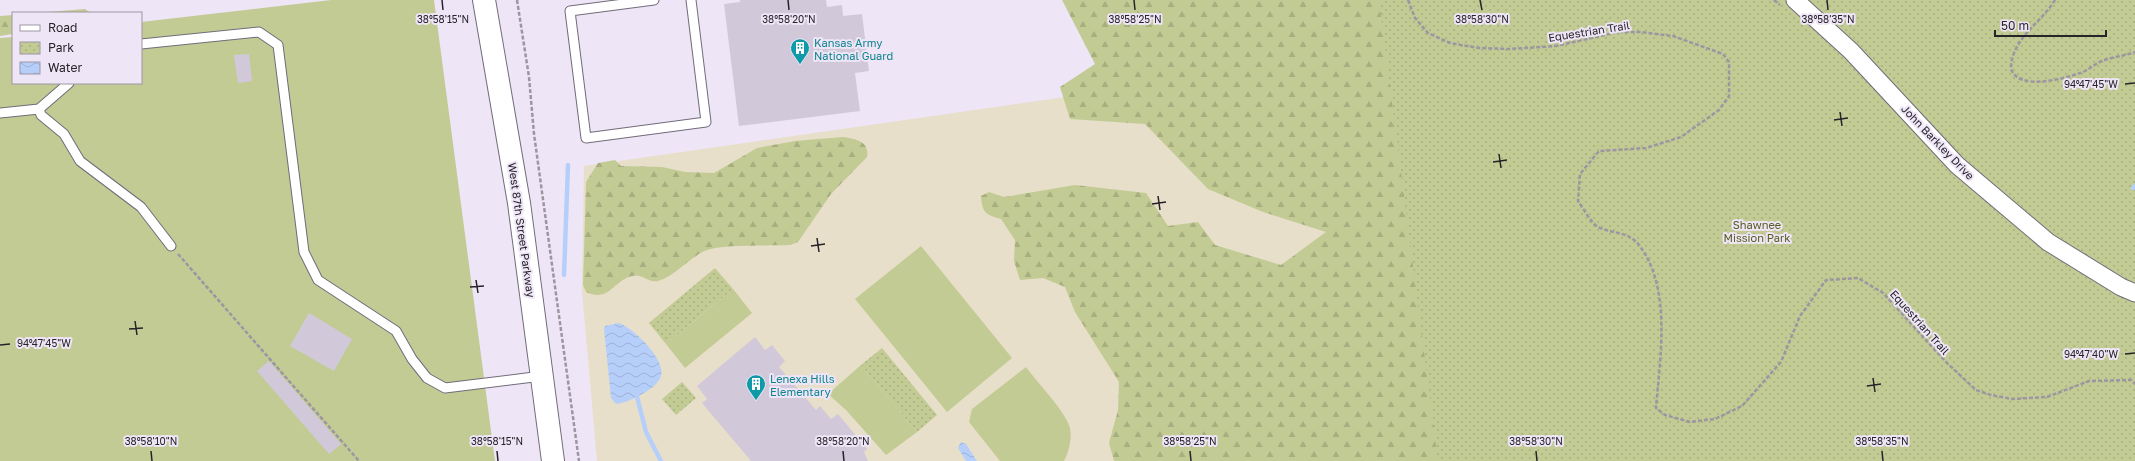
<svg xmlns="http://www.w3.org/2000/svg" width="2135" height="461" font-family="'Golos Text',sans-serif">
<defs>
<pattern id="forest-firs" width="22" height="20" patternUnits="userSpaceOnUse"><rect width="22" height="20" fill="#c3cb94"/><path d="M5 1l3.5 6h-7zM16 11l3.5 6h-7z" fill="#a7ae80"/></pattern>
<pattern id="park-dots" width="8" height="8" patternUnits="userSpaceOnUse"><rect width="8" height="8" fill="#c3cb94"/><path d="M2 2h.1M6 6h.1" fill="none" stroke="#a7ae80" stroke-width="1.8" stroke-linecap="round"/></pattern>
<pattern id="water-waves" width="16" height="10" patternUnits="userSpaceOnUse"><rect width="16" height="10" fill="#b6cffa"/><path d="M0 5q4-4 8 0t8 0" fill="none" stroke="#9cb1d6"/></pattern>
</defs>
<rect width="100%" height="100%" fill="#eee5f6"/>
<path fill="#e7dfc9" d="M1385,51L1438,461H597L582,291L584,166Z"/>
<path fill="#c3cb94" d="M331,0H434L495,461H0V38L13,37V83H141V22Z
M921,246L1012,358L947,412L855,299Z
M733,289L752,313L685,368L666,344Z
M861,365L917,432L886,455L846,410L828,394Z
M1026,367C1036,381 1066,412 1070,428C1072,440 1069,451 1064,461H1000L969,422L972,409Z"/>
<path fill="url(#forest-firs)" d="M1062,0H1527L2135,461H1114L1109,443L1118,410L1119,382L1075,312L1065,287L1043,278L1020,280L1014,261L1015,240L1001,219C986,215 982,213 981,196L989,192L1004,197L1075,185L1146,193L1168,226L1198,222L1215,245L1281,265L1326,232L1263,212L1208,189L1145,124L1070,119L1060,87L1095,64Z
M85,9L91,13H36Z
M13,15V34L0,36V16Z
M843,137C855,139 870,141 867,157L831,194L798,242L790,245C770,246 723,244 707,250C689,257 676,276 658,281C648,283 642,273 632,276C614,280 609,303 586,292L583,285L586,182L598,163L615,160L621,166L662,167L685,172L714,173L757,148L795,141Z"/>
<path fill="url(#park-dots)" d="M1379,0H2135V461H1438Z
M715,268L733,289L666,344L649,323Z
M882,348L937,415L917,432L861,365Z
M682,382L696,398L676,415L662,399Z"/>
<path fill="url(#water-waves)" d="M619,323C633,328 666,359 661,376C657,389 631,401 618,404L615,403L611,398L604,329L605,326Z
M961,442L966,444L977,461H966L958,448Z"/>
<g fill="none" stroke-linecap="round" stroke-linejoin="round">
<path stroke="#b6cffa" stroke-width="4.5" d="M2133,188L2135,186
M564,275L568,165
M637,397L646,432L661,461"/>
</g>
<path fill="#d1c9da" d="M740,0H826L827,7L842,5L843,16L862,14L869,71L855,73L860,111L739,126L724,4L740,2Z
M249,54L252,81L238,83L234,55Z
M309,313L352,339L334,371L290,346Z
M755,337L765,350L772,345L785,361L779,367L816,410L820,406L831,419L838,414L867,449L864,452L868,461H751L702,403L707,399L697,386Z
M269,361L341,444L329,454L257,371Z"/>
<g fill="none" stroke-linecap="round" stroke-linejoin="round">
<defs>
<path id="lane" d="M654,0L570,11L586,138L706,122L691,0
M141,44L259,32L278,45L304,252L318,280L396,331L412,359L427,378L445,388L542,376
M39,109L41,115L64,134L80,161L141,207L171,246
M0,113L39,109L69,83"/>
<path id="street" d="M1795,0L1851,51L1957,165L2048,242L2121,287L2135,293"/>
<path id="secondary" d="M484,0L519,203L553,461"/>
</defs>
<use href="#lane" stroke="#726b7a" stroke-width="11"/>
<use href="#street" stroke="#726b7a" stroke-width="19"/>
<use href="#secondary" stroke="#726b7a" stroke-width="24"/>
<path stroke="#9c96a2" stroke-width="2.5" stroke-dasharray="4 2" stroke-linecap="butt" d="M517,0L529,77L534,134L579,461
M1408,0L1415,18L1428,33L1450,43L1479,48L1510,49L1556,46L1618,32H1641L1673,36L1723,54L1729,62V96L1719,110L1681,137L1646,148L1599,151L1580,174L1578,201C1583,208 1591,223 1598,227C1613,234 1628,231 1639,245C1672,288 1660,357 1656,408L1665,415L1690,422L1715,419L1742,406L1781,362L1800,316L1826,280L1858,278L1883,293L1947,363L1976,390L1991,395L2012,399L2047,397L2089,381L2131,380L2135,384
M1774,0L1780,5
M2055,0C2041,23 2011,39 2011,69C2019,91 2063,79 2080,73C2088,71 2094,64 2102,61C2112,57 2124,56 2135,52
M178,254L359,461"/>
<use href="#lane" stroke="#fff" stroke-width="9"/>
<use href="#street" stroke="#fff" stroke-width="17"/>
<use href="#secondary" stroke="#fff" stroke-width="22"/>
</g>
<path fill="none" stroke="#262329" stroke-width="1.5" d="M442,0L443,10M788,0L789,10M1134,0L1135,10M1480,0L1482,10M1827,0L1828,10M2125,84L2135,83M1840,112L1842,126M1834,120L1848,118M1499,154L1501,168M1493,162L1507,160M1158,196L1160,210M1152,204L1166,202M817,238L819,252M811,246L825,244M476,280L478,293M470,287L484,286M135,321L137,335M129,329L143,328M0,345L10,344M2125,354L2135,353M1873,378L1875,392M1867,386L1881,384M151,451L152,461M497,451L498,461M843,451L844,461M1190,451L1191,461M1536,451L1537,461M1882,451L1883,461"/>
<defs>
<symbol id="building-pin" viewBox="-11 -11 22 30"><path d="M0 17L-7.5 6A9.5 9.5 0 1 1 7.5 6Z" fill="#0f9aa8" stroke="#eee5f6"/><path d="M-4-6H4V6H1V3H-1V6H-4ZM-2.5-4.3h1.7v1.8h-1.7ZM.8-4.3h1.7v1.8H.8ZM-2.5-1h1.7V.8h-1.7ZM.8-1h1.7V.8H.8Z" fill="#fff"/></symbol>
</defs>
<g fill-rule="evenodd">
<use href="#building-pin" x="789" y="37" width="22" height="30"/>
<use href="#building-pin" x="745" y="373" width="22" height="30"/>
</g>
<g text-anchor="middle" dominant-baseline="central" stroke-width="4" stroke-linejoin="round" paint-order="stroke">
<g font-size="11" fill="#262329" stroke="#eee5f6">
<text transform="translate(1589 31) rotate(-9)">Equestrian Trail</text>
<text transform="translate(1938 142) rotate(46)">John Barkley Drive</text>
<text transform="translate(522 230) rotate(82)">West 87th Street Parkway</text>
<text transform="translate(1920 322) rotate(48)">Equestrian Trail</text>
</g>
<g font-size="11" fill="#0d838f" stroke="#eee5f6" text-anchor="start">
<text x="814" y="42">Kansas Army<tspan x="814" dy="13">National Guard</tspan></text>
<text x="770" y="378">Lenexa Hills<tspan x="770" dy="13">Elementary</tspan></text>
</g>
<g font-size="11" fill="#565d1f" stroke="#eee5f6">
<text x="1757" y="224">Shawnee<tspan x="1757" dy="13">Mission Park</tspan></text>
</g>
</g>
<g font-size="10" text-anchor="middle" fill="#262329" stroke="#eee5f6" stroke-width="4" stroke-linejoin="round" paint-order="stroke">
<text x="443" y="23">38°58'15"N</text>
<text x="789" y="23">38°58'20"N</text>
<text x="1135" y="23">38°58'25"N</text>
<text x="1482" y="23">38°58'30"N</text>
<text x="1828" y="23">38°58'35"N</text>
<text x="2091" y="88">94°47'45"W</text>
<text x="44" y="347">94°47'45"W</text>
<text x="2091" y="358">94°47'40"W</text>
<text x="151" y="445">38°58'10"N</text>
<text x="497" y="445">38°58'15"N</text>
<text x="843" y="445">38°58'20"N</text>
<text x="1190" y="445">38°58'25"N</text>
<text x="1536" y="445">38°58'30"N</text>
<text x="1882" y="445">38°58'35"N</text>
</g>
<rect x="12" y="12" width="130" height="72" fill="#eee5f6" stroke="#9e97a4"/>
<rect x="20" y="25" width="20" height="6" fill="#ffffff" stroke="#9e97a4"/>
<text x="48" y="32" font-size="12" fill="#262329">Road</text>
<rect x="20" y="42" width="20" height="12" fill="url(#park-dots)" stroke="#9e97a4"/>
<text x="48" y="52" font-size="12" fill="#262329">Park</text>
<rect x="20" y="62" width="20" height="12" fill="url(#water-waves)" stroke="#9e97a4"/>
<text x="48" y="72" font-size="12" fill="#262329">Water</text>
<path d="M1995 30v6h111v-6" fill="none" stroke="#262329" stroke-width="2"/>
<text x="2001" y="30" font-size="12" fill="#262329" stroke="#eee5f6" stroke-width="3" paint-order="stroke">50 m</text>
</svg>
